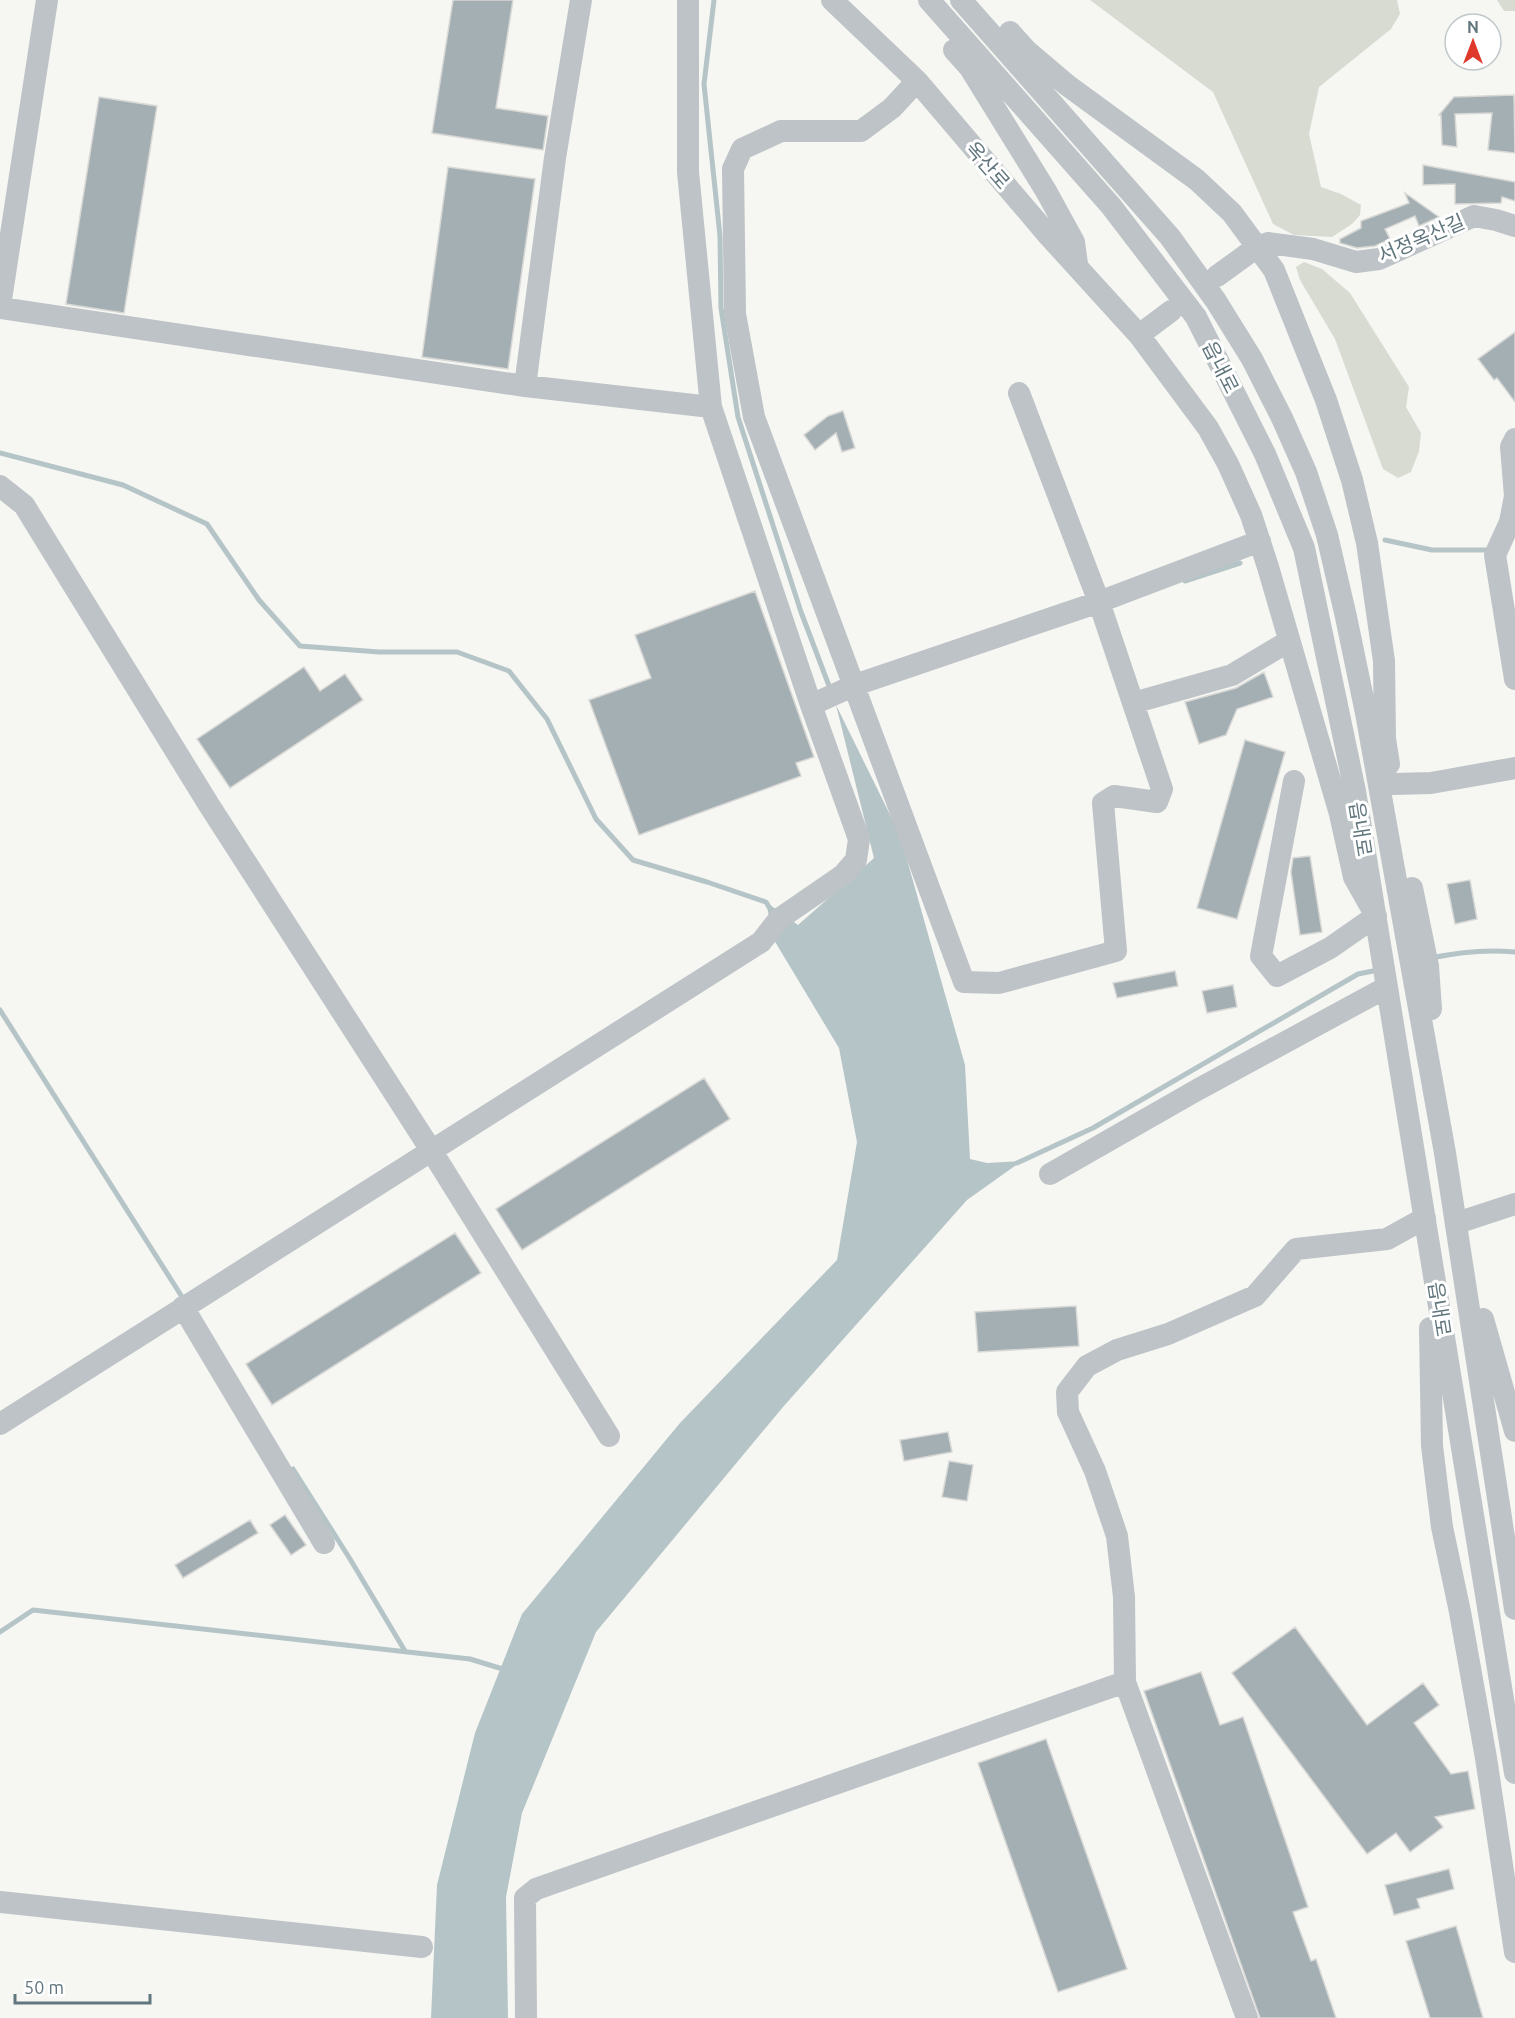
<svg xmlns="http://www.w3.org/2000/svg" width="1515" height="2018" font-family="Ubuntu,'Noto Sans KR',sans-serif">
<rect width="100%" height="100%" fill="#f6f6f3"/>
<path fill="#d7dbd2" d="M1090,0H1397L1400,14L1391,29L1319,87L1309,134L1321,187L1341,194L1361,205L1360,215L1352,224L1332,237L1294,235L1273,224L1213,92Z
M1497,0H1515V11H1504Z
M1304,262L1322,269L1350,293L1409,387L1406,407L1421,433L1419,451L1411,472L1398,478L1383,469L1335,339L1300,280L1296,267Z"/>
<path fill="#b5c4c6" d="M836,705L900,835L965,1065L970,1159L987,1163L1022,1161L967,1200L783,1407L596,1632L522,1813L506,1897L508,2018H431L437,1885L475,1733L522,1614L680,1423L837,1260L857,1142L839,1048L774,940L766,902L798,925L874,858Z"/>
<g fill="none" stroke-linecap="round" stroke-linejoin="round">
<path stroke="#b5c4c6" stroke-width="5" d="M714,0L704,84L720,236L721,308L738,417L801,612L831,691
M0,453L123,485L207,524L259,600L300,646L379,652H457L509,671L547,719L596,819L633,860L707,882L766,902L769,907
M1385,540L1432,550H1490
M1185,581L1240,563
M1431,958C1459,952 1486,949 1515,952
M0,1010L184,1300
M1017,1163L1093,1128L1358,974L1378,970
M293,1469L350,1559L405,1651
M0,1632L33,1610L470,1659L506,1670"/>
</g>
<path fill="#a4afb3" stroke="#d8d8d6" stroke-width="1.5" d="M453,0H513L496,108L548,116L543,150L432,133Z
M1514,95L1515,153L1488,150L1492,113L1455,114L1457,147L1442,145L1441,115H1439L1454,97Z
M99,97L157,106L124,313L66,304Z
M1423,165L1515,182V201L1502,197L1501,203L1455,204V184L1423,185Z
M448,167L535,179L508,369L422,357Z
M1405,193L1439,217L1419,226L1415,216L1385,229L1390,239L1375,246L1357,248L1340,243V239L1361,228V221L1409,203Z
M1515,332V402L1497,378L1494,380L1478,359Z
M843,411L855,448L842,452L836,433L815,450L804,435L828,416Z
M755,591L814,757L796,763L801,776L639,835L589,700L651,678L635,635Z
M304,667L320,691L345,674L363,700L230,788L197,739Z
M1264,672L1273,697L1237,709L1226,735L1199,744L1185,702L1236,688Z
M1245,740L1285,752L1237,919L1197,908Z
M1310,856L1322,932L1300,935L1291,872L1293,858Z
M1470,880L1477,919L1455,924L1447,884Z
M1175,971L1178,986L1117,998L1113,983Z
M1233,985L1237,1007L1207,1013L1202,991Z
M704,1078L730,1119L522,1250L496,1209Z
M455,1233L481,1273L272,1405L246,1364Z
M1076,1306L1079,1346L978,1352L975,1312Z
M948,1432L952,1452L904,1461L900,1440Z
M949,1461L973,1465L967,1501L942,1497Z
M285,1515L306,1545L291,1555L270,1525Z
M250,1520L258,1533L183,1578L175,1565Z
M1295,1627L1367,1725L1423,1683L1439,1705L1414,1723L1451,1774L1468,1771L1475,1809L1435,1817L1443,1827L1410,1852L1396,1833L1367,1854L1232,1673Z
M1201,1672L1220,1725L1243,1717L1308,1907L1293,1912L1311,1961L1316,1959L1336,2018H1260L1144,1691Z
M1046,1739L1127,1969L1058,1992L978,1763Z
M1449,1869L1454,1889L1417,1899L1420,1908L1394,1915L1385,1885Z
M1456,1926L1483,2018H1430L1406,1941Z"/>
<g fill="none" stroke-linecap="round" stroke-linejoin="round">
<path stroke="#bdc3c6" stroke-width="22" d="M832,0L917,81L1048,235L1139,335L1208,428L1228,464L1251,515L1268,567L1340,814L1354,877L1376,916L1330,948L1277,976L1261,956L1294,781
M929,0L1111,206L1196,317L1265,454L1304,548L1355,791L1515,1773
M961,0L1170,237L1216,301L1252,359L1282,418L1306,472L1327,535L1346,617L1366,713L1445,1153L1515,1609
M1010,32L1027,51L1067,85L1197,180L1232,213L1274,270L1326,400L1352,480L1367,543L1384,661L1385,739L1389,764
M954,50L970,68L1046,191L1074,242L1077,264
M917,81L892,108L861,131H781L742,149L733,169L735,314L754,417L964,982L999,983L1116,951L1103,803L1114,796L1157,802L1162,789L1099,602L1019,393
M1217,276L1257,247L1268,243L1313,249L1356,262L1379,259L1474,216L1496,220L1515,226
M0,306L47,0
M0,308L525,386L711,407
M1139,335L1171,311
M525,386L555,158L581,0
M1515,439L1511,447L1515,496L1510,522L1495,555L1515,679
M0,486L24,505L209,805L431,1150L609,1436
M1133,703L1232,675L1289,641
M811,705L855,685L1099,602L1260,541
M1393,784L1431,783L1515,768
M1412,888L1428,966L1431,1009
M1050,1174L1197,1090L1387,987
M1466,1220L1515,1204
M183,1307L324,1543
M1483,1319L1515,1431
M1430,1328L1432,1446L1442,1527L1460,1612L1486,1758L1515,1952
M0,1424L761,942L779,919L843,875L856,860L859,839L811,705L711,407L688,172V0
M0,1902L422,1947
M526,2018L525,1898L536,1889L1125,1682
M1247,2018L1125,1682L1124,1597L1117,1536L1095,1471L1068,1412L1067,1392L1087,1366L1117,1350L1168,1334L1255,1296L1296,1249L1387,1239L1425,1218"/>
</g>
<g text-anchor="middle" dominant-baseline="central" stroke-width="6" stroke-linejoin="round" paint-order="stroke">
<g font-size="20" fill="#62767e" stroke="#fff">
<text transform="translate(988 165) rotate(49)">옥산로</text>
<text transform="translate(1421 238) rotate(-23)">서정옥산길</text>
<text transform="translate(1221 367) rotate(63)">읍내로</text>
<text transform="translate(1361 829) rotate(81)">읍내로</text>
<text transform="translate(1440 1309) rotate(81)">읍내로</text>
</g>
</g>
<g transform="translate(1473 42)"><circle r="28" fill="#ffffff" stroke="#c0c8cb" stroke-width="1.5"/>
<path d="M0-4.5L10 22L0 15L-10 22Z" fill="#df392b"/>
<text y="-9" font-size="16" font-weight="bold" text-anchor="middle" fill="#62767e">N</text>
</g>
<path d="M15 1994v9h135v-9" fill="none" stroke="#62767e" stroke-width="3"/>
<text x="24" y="1994" font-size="18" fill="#62767e" stroke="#ffffff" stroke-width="4.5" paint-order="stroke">50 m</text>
</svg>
